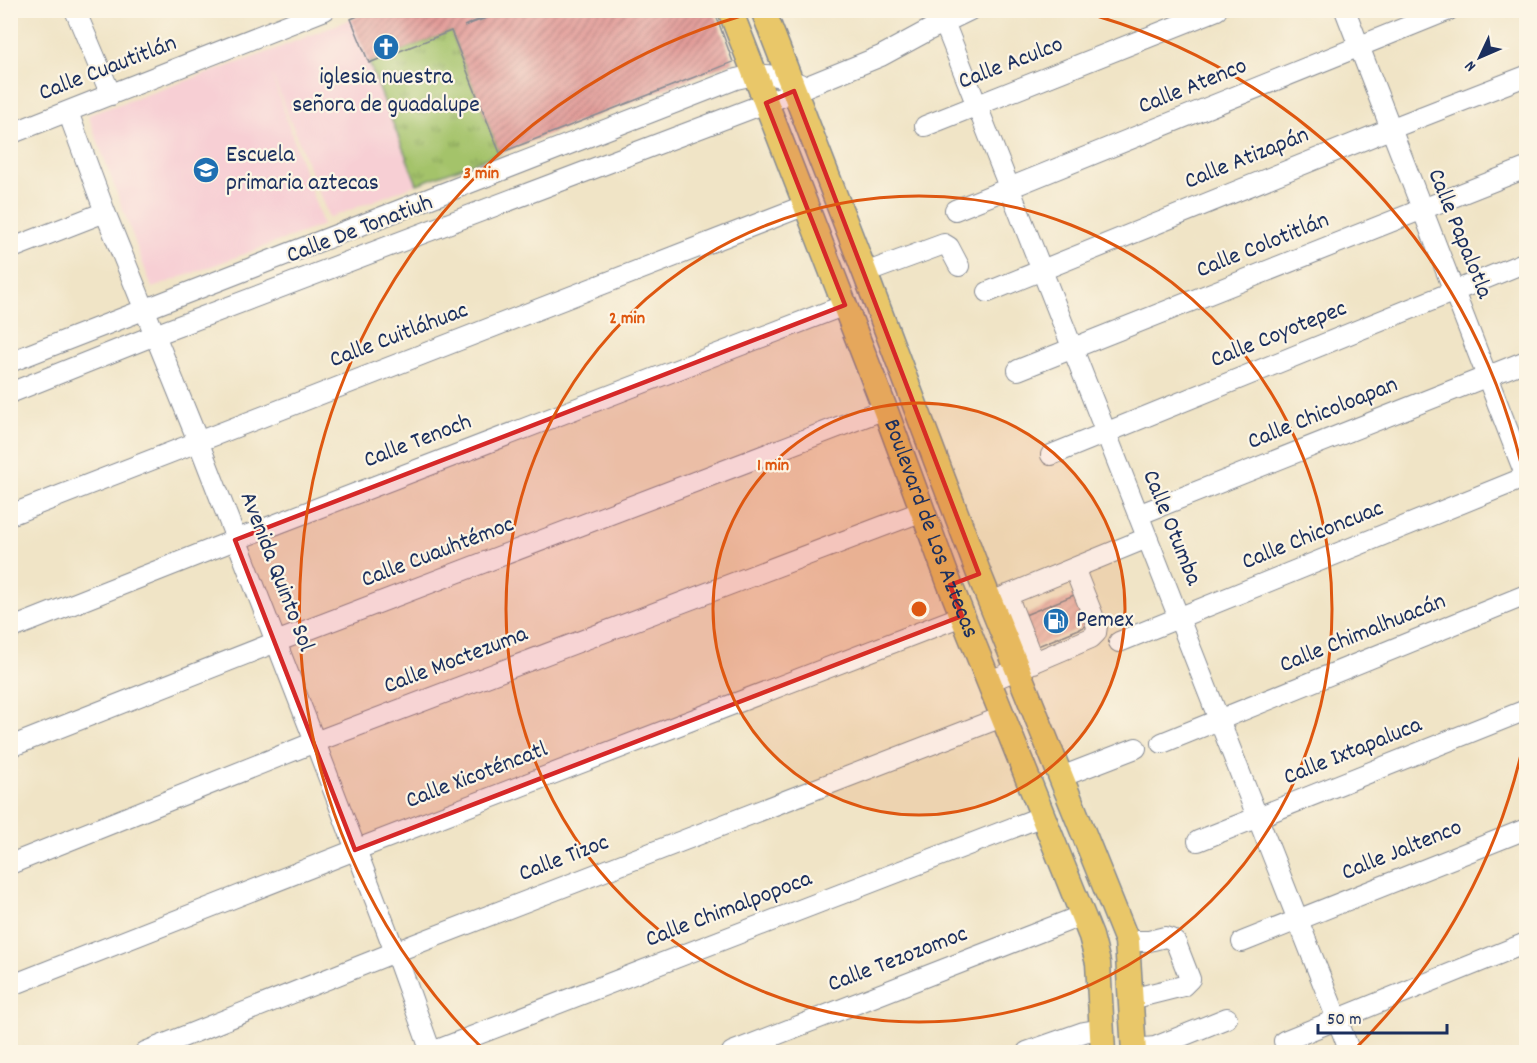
<svg xmlns="http://www.w3.org/2000/svg" width="1537" height="1063" font-family="Dekko,sans-serif">
<defs>
<pattern id="grass-tufts" width="24" height="20" patternUnits="userSpaceOnUse" patternTransform="scale(1.5)"><rect width="24" height="20" fill="#a4c36a"/><path d="M3 7l-1-3M5 7V3M7 7l1-3M15 17l-1-3M17 17v-4M19 17l1-3" fill="none" stroke="#859f5a"/></pattern>
<pattern id="building-hatch" width="6" height="6" patternUnits="userSpaceOnUse" patternTransform="scale(1.5)"><rect width="6" height="6" fill="#e29b98"/><path d="M-1 1l2-2M0 6l6-6M5 7l2-2" fill="none" stroke="#b67f7f"/></pattern>
</defs>
<rect width="100%" height="100%" fill="#fcf5e5"/>
<filter id="ink" filterUnits="userSpaceOnUse"><feTurbulence type="fractalNoise" baseFrequency=".0167" numOctaves="2"/><feDisplacementMap in="SourceGraphic" scale="12" xChannelSelector="R" yChannelSelector="G"/><feConvolveMatrix kernelMatrix="1 2 1 2 8 2 1 2 1" color-interpolation-filters="sRGB"/></filter>
<filter id="wash" filterUnits="userSpaceOnUse"><feTurbulence type="fractalNoise" baseFrequency=".008" numOctaves="4" result="noise"/><feDisplacementMap in="SourceGraphic" scale="24" xChannelSelector="R" yChannelSelector="G"/><feGaussianBlur stdDeviation="1.35" result="paint"/><feColorMatrix in="noise" values="0 0 0 0 0 0 0 0 0 0 0 0 0 0 0 0 0 1.4 0 .05"/><feComposite in="paint" operator="in"/></filter>
<g filter="url(#wash)">
<rect width="100%" height="100%" fill="#f0e4c6"/>
<path fill="#f7cfd4" d="M351,19L417,184L329,218L271,73L323,225L152,288L88,115L263,54Z"/>
<path fill="url(#grass-tufts)" stroke="#607964" stroke-width="1.5" d="M451,31L500,153L417,184L369,63Z"/>
<g id="blocks">
<path fill="url(#building-hatch)" d="M371,10H501L464,26L509,10H714L733,62L500,153L451,31L369,63L351,19Z
M1079,593L1091,624L1033,648L1020,617Z
M1073,1045L1074,1052H1053Z"/>
</g>
</g>
<g filter="url(#ink)">
<use href="#blocks" fill-opacity="0" stroke="#868a92" stroke-width="1.5"/>
<g fill="none" stroke-linecap="round" stroke-linejoin="round">
<defs>
<path id="minor" d="M75,10L111,95
M1345,10L1526,477
M944,22L1350,1052
M68,112L105,212L198,441L315,742L395,952L431,1052
M925,126L1217,10
M10,134L325,10
M955,210L1449,10
M10,249L105,212
M865,273L944,244L949,247L959,266
M988,292L1390,129L1526,76
M10,362L736,79C763,73 775,73 800,84
M1018,370L1526,168
M10,393L155,335L766,103L881,56L929,30L970,10
M1051,455L1526,262
M10,515L806,205
M1138,515L1526,361
M1007,595L1034,663
M991,602L1147,538
M10,629L235,540L845,305
M1119,642L1526,477
M988,682L1091,638L1096,633L1097,626L1074,568
M1162,743L1526,595
M10,747L276,642L885,409
M1061,777L1136,748
M1198,841L1526,710
M10,864L315,742L923,511
M1127,941H1149L1165,937L1171,939L1176,943L1190,979L1183,986L1131,999
M1242,942L1526,829
M10,986L355,850L962,616
M1284,1041L1526,943
M1134,1049L1155,1047L1227,1018
M145,1052L395,952L1002,717
M432,1052L1043,816
M732,1052L1083,915
M1027,1052L1084,1032L1102,1029"/>
<g id="major">
<path id="s1" d="M730,10L885,409L950,585L1091,936L1098,963L1103,1052"/>
<path d="M763,10L865,273L979,574L1127,941L1134,1052"/>
</g>
</defs>
<use href="#minor" stroke="#868a92" stroke-width="22"/>
<use href="#major" stroke="#868a92" stroke-width="27"/>
<use href="#minor" stroke="#fff" stroke-width="20"/>
<use href="#major" stroke="#e9c769" stroke-width="24"/>
</g>
</g>
<path fill="#d62828" fill-opacity="0.2" stroke="#d62828" stroke-width="4.5" stroke-linejoin="round" d="M794,91L979,574L950,585L962,616L355,850L235,540L845,305L766,103Z"/>
<circle cx="919" cy="609" r="206" fill="#de5710" fill-opacity=".12"/>
<g fill="none" stroke="#de5710" stroke-width="3">
<circle cx="919" cy="609" r="206"/>
<circle cx="919" cy="609" r="413"/>
<path d="M1526 732A619 619 0 0 1 1353 1051M485 1051A619 619 0 0 1 759 11M1079 11A619 619 0 0 1 1526 486"/>
</g>
<defs>
<symbol id="church-disc" viewBox="-11 -11 22 22"><circle r="9.5" fill="#1f6fb2" stroke="#fcf5e5"/><path d="M-1.2-6h2.4v3.5h3.3v2.4h-3.3V6h-2.4V-.1h-3.3v-2.4h3.3Z" fill="#fff"/></symbol>
<symbol id="school-disc" viewBox="-11 -11 22 22"><circle r="9.5" fill="#1f6fb2" stroke="#fcf5e5"/><path d="M0-5L7-2L0 1L-7-2ZM-4 1L0 2.5L4 1V4Q0 6-4 4Z" fill="#fff"/></symbol>
<symbol id="fuel-disc" viewBox="-11 -11 22 22"><circle r="9.5" fill="#1f6fb2" stroke="#fcf5e5"/><path d="M-5.5-6h7V0h2V4h1.3V-2.5L3-4.5l.8-.8L6-3V5H2.5V1h-1V6h-7ZM-4.2-4.7v3.2H.2V-4.7Z" fill="#fff"/></symbol>
</defs>
<g fill-rule="evenodd">
<use href="#church-disc" x="371" y="32" width="30" height="30"/>
<use href="#school-disc" x="191" y="155" width="30" height="30"/>
<use href="#fuel-disc" x="1041" y="606" width="30" height="30"/>
</g>
<g text-anchor="middle" dominant-baseline="central" stroke-width="4.5" stroke-linejoin="round" paint-order="stroke">
<g font-size="24" fill="#1b2f5e" stroke="#fcf5e5">
<text transform="translate(1011 64) rotate(-21)">Calle Aculco</text>
<text transform="translate(108 69) rotate(-21)">Calle Cuautitlán</text>
<text transform="translate(1193 87) rotate(-22)">Calle Atenco</text>
<text transform="translate(1247 159) rotate(-22)">Calle Atizapán</text>
<text transform="translate(360 230) rotate(-21)">Calle De Tonatiuh</text>
<text transform="translate(1459 234) rotate(68)">Calle Papalotla</text>
<text transform="translate(1263 246) rotate(-22)">Calle Colotitlán</text>
<text transform="translate(1279 335) rotate(-22)">Calle Coyotepec</text>
<text transform="translate(399 336) rotate(-21)">Calle Cuitláhuac</text>
<text transform="translate(1323 414) rotate(-22)">Calle Chicoloapan</text>
<text transform="translate(418 442) rotate(-21)">Calle Tenoch</text>
<text transform="translate(1171 528) rotate(68)">Calle Otumba</text>
<text stroke="none"><textPath href="#s1" startOffset="556">Boulevard de Los Aztecas</textPath></text>
<text transform="translate(1313 536) rotate(-22)">Calle Chiconcuac</text>
<text transform="translate(438 553) rotate(-21)">Calle Cuauhtémoc</text>
<text transform="translate(276 572) rotate(69)">Avenida Quinto Sol</text>
<text transform="translate(1363 634) rotate(-22)">Calle Chimalhuacán</text>
<text transform="translate(456 661) rotate(-21)">Calle Moctezuma</text>
<text transform="translate(1353 752) rotate(-22)">Calle Ixtapaluca</text>
<text transform="translate(477 776) rotate(-21)">Calle Xicoténcatl</text>
<text transform="translate(1402 851) rotate(-22)">Calle Jaltenco</text>
<text transform="translate(564 859) rotate(-21)">Calle Tizoc</text>
<text transform="translate(729 910) rotate(-21)">Calle Chimalpopoca</text>
<text transform="translate(898 960) rotate(-21)">Calle Tezozomoc</text>
</g>
<g font-size="24" fill="#1b2f5e" stroke="#fcf5e5" text-anchor="start">
<text x="386" y="78" text-anchor="middle">iglesia nuestra<tspan x="386" dy="28">señora de guadalupe</tspan></text>
<text x="226" y="156">Escuela<tspan x="226" dy="28">primaria aztecas</tspan></text>
<text x="1076" y="621">Pemex</text>
</g>
</g>
<circle cx="919" cy="609" r="9" fill="#de5710" stroke="#fcf5e5" stroke-width="3"/>
<g font-size="18" text-anchor="middle" font-weight="bold" fill="#de5710" stroke="#fcf5e5" stroke-width="4.5" stroke-linejoin="round" paint-order="stroke">
<text x="481" y="178">3 min</text>
<text x="627" y="323">2 min</text>
<text x="773" y="470">1 min</text>
</g>
<rect width="1537" height="1063" fill="none" stroke="#fcf5e5" stroke-width="36"/>
<g transform="translate(1480 57) rotate(226)" stroke="#fcf5e5" stroke-width="4.5" paint-order="stroke">
<path d="M0-4.5L10 22L0 15L-10 22Z" fill="#1b2f5e"/>
<text y="-9" font-size="16" font-weight="bold" text-anchor="middle" fill="#1b2f5e">N</text>
</g>
<path d="M1318 1024v9h129v-9" fill="none" stroke="#1b2f5e" stroke-width="3"/>
<text x="1327" y="1024" font-size="18" fill="#1b2f5e" stroke="#fcf5e5" stroke-width="4.5" paint-order="stroke">50 m</text>
</svg>
